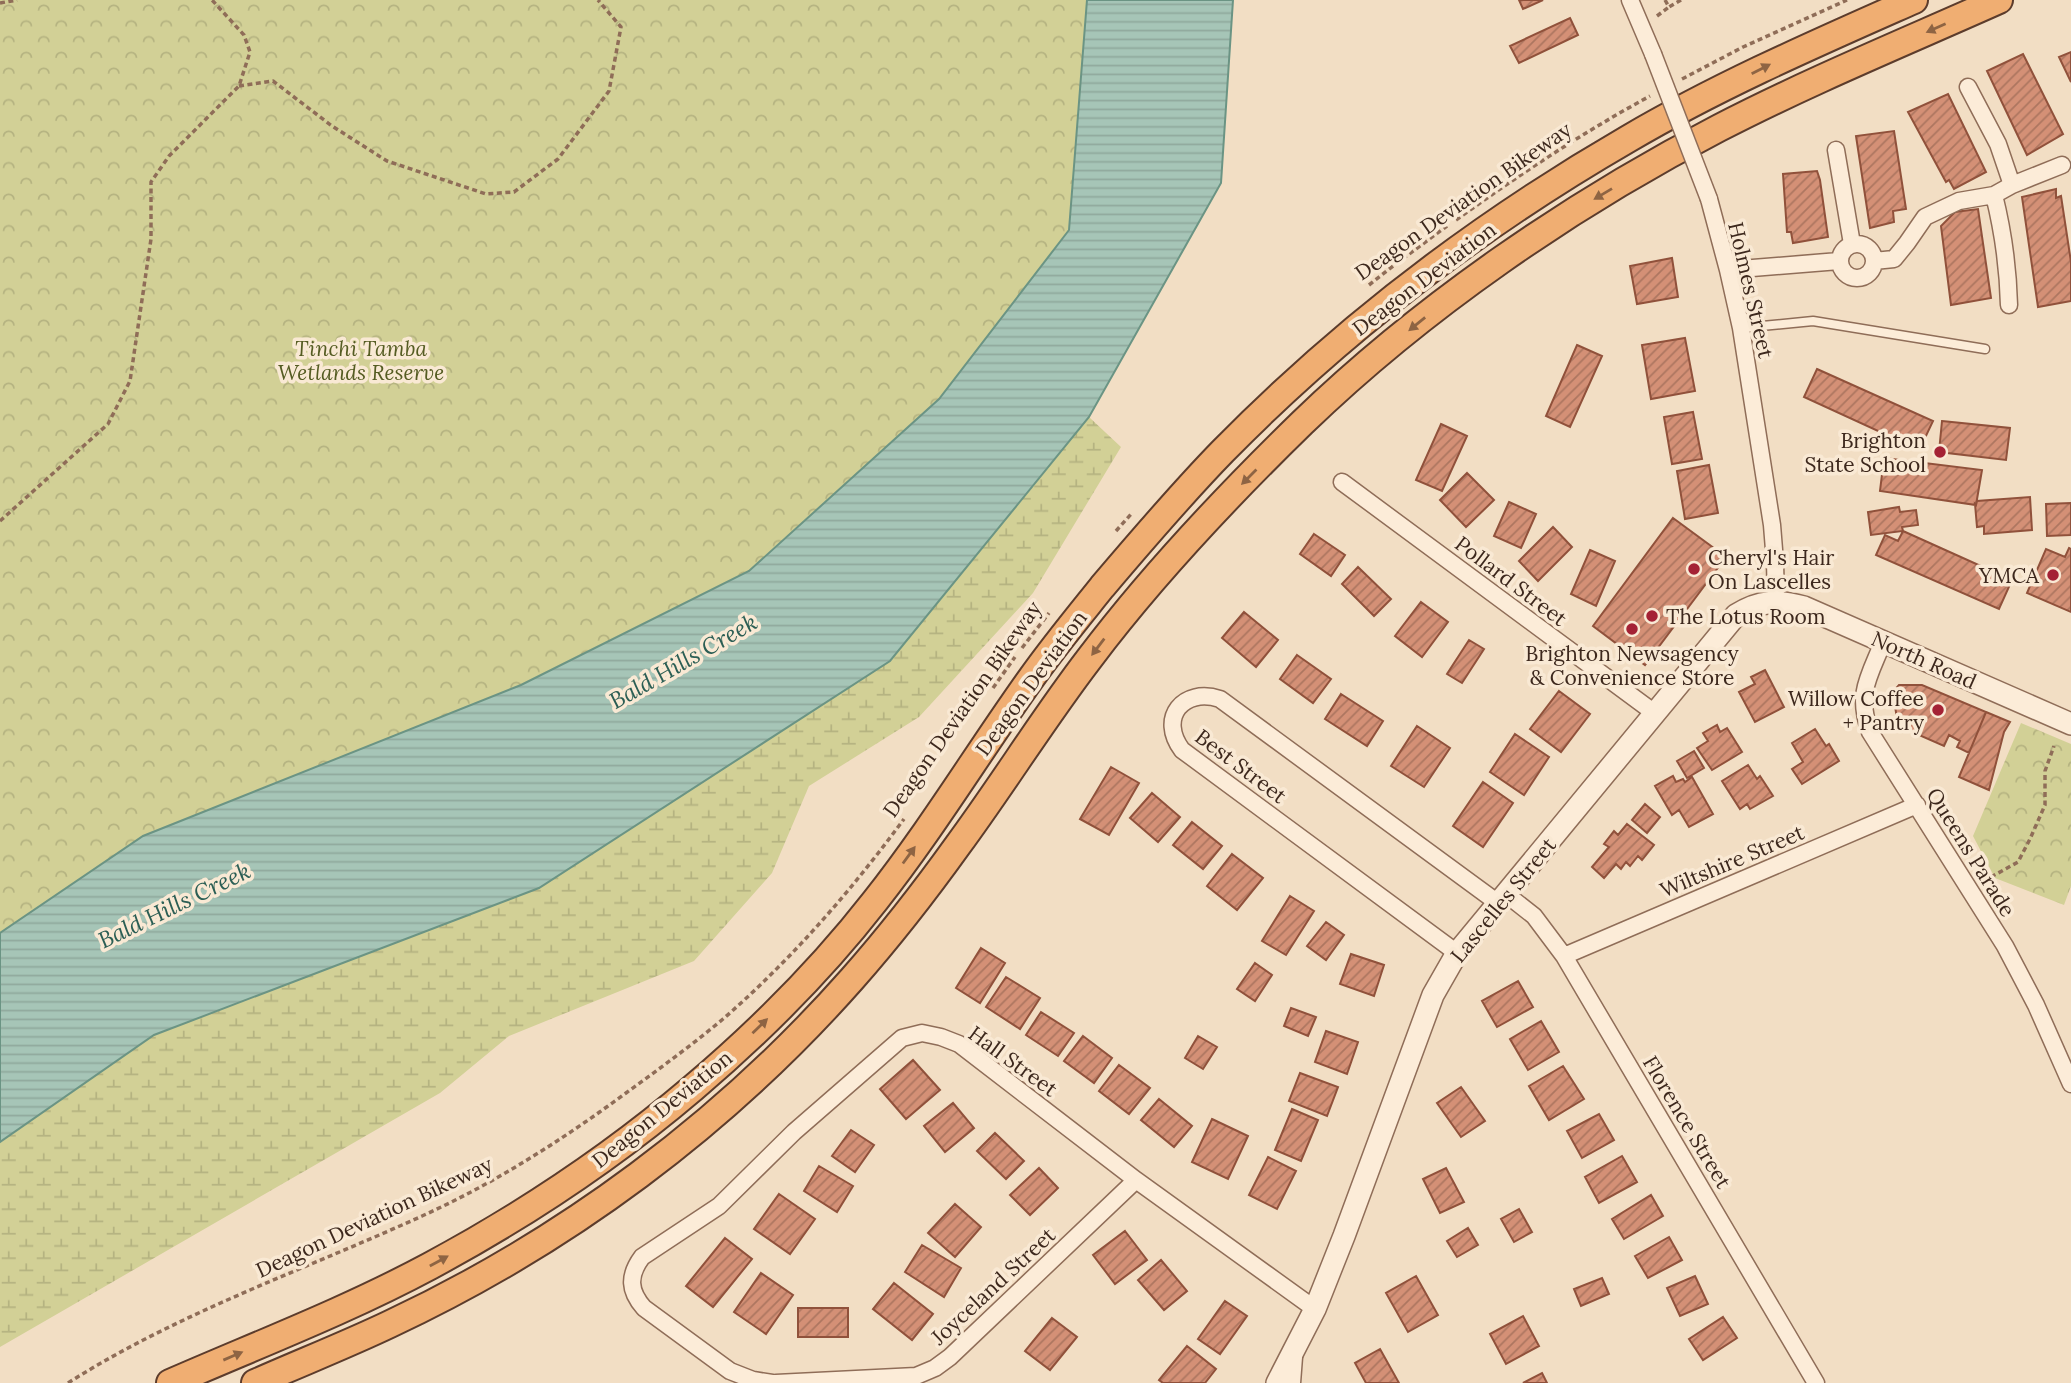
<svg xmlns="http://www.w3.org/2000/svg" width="2071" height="1383" font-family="Lora,serif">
<defs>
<pattern id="wetland-marsh" width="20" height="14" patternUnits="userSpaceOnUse" patternTransform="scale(1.75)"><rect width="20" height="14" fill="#d2d096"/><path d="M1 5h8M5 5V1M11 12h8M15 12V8" fill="none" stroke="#b5b381"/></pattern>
<pattern id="park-crowns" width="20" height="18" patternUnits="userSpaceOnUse" patternTransform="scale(1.75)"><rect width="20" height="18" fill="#d2d096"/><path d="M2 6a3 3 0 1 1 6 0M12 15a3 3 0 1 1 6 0" fill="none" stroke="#b5b381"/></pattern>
<pattern id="water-rules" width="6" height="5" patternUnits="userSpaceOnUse" patternTransform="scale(1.75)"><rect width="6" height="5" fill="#a6c5b7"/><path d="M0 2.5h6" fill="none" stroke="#90a99d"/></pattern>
<pattern id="building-hatch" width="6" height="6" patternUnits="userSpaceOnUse" patternTransform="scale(1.75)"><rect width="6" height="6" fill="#d49076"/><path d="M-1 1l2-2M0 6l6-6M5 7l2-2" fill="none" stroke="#ad7660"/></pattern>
</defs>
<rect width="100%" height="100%" fill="#f2dec4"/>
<path fill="url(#wetland-marsh)" d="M1089,417L1121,447L1033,593L919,717L809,786L772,873L694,961L509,1036L440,1093L0,1347V1142L154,1035L539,888L890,661Z"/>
<path fill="url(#park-crowns)" d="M0,0H1087L1069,230L939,399L749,571L521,685L143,836L0,933Z
M2021,723L2071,744V886L2064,905L1995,878L1973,836Z"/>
<path fill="url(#water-rules)" stroke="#6b9484" stroke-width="2" d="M1087,0H1233L1221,183L1089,417L890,661L539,888L154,1035L0,1142V933L143,836L521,685L749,571L939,399L1069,230Z"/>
<path fill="url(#building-hatch)" stroke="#90513b" stroke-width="2" d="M1519,0H1543L1523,9Z
M1570,18L1578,35L1519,63L1510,46Z
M2071,52V82L2059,57Z
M2023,54L2063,134L2027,155L1987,71Z
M1948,94L1986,172L1954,189L1949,180L1946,182L1908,112Z
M1894,131L1906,209L1893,211L1894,222L1870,228L1856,136Z
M1817,171L1820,180L1828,237L1793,243L1791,232H1787L1783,174Z
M2056,189V198L2061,196L2071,262V301L2038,307L2022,197Z
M1978,209L1991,298L1951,305L1941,226L1955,212Z
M1672,258L1678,297L1637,304L1630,266Z
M1685,338L1695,391L1651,399L1642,345Z
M1577,345L1602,356L1570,427L1546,416Z
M1817,369L1933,421L1925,438L1921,436L1915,448L1804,397Z
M1693,412L1702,459L1672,464L1664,417Z
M1942,421L2010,428L2006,460L1939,452Z
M1441,424L1467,436L1442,491L1416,480Z
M1884,458L1982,470L1976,505L1880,491Z
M1709,465L1718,513L1685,519L1677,471Z
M1467,473L1494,500L1466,527L1440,500Z
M2030,497L2032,530L1984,534V526L1977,527L1975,504L1976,505L1977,501Z
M1509,502L1536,514L1521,548L1494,536Z
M2071,503V535L2047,536L2046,504Z
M1899,507L1900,512L1916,510L1918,525L1902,527L1903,531L1871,535L1868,512Z
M1673,518L1726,557L1645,665L1593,626Z
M1553,527L1572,547L1538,581L1519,561Z
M1903,531L2012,580L1999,609L1876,555L1885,535L1898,541Z
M1314,534L1345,555L1331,576L1300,554Z
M2069,548L2071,549V612L2027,593L2046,549L2065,557Z
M1590,550L1615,561L1596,606L1571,594Z
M1358,567L1391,599L1374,616L1342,584Z
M1421,602L1448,622L1422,657L1395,636Z
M1244,612L1278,640L1256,667L1222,638Z
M1469,640L1484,649L1462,683L1447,674Z
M1297,655L1331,679L1313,703L1280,679Z
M1765,670L1784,707L1755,722L1739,692L1755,684L1751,677Z
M1899,685H1922L1986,712L1969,753L1957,747L1960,741L1949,735L1944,746L1903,728L1897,719L1895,706L1883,703Z
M1559,691L1590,714L1561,752L1530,729Z
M1341,694L1383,721L1367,746L1325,719Z
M1986,712L2010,722L2004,732L1989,790L1959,777Z
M1717,725L1720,732L1727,728L1742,752L1712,770L1697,748L1708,741L1703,733Z
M1417,726L1450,748L1424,787L1391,766Z
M1815,729L1826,746L1829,744L1839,761L1802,784L1792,769L1803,762L1792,743Z
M1515,734L1549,757L1524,795L1490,772Z
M1694,751L1704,768L1687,778L1677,761Z
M1748,765L1757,779L1760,776L1773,796L1750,809L1747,804L1740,809L1722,781Z
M1111,767L1139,783L1109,835L1080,819Z
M1673,776L1676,782L1683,779L1685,782L1692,777L1713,814L1689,827L1679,810L1672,815L1655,786Z
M1483,782L1513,803L1483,847L1453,826Z
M1152,793L1180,817L1158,842L1130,818Z
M1645,804L1660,817L1647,833L1632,820Z
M1192,822L1222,846L1203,869L1173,845Z
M1627,824L1654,845L1642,860L1638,856L1630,866L1626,862L1621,869L1616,864L1604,878L1592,867L1609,847L1604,844L1614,831L1618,835Z
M1232,854L1263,878L1237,910L1207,886Z
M1290,896L1314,911L1286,955L1262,941Z
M1326,922L1344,935L1326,960L1307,946Z
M981,948L1005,963L980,1003L956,988Z
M1351,954L1384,965L1374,996L1340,984Z
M1255,963L1272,975L1255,1001L1237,989Z
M1006,977L1040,998L1020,1029L986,1007Z
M1518,981L1533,1007L1497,1027L1482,1001Z
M1291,1008L1316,1017L1308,1036L1284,1026Z
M1041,1012L1074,1033L1058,1056L1026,1035Z
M1541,1021L1559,1052L1528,1070L1510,1039Z
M1326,1031L1358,1042L1347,1074L1315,1062Z
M1083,1036L1112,1058L1094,1083L1064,1061Z
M1198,1036L1217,1047L1203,1069L1185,1058Z
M913,1060L940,1090L906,1119L880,1089Z
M1119,1065L1150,1088L1129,1114L1099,1091Z
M1563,1066L1584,1099L1549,1120L1529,1086Z
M1300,1073L1338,1087L1327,1116L1289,1101Z
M1461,1087L1485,1121L1461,1137L1437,1103Z
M1159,1099L1192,1126L1174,1147L1141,1120Z
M953,1103L974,1128L945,1152L924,1126Z
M1292,1109L1318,1120L1301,1161L1275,1150Z
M1599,1114L1614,1140L1582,1158L1567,1131Z
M1212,1119L1248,1136L1228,1179L1192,1162Z
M851,1130L874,1145L855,1172L832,1156Z
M995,1133L1024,1161L1006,1179L977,1151Z
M1622,1156L1637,1182L1599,1203L1585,1177Z
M1268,1157L1296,1171L1277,1209L1249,1195Z
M819,1166L853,1186L837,1212L804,1191Z
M1039,1168L1058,1188L1030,1215L1010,1195Z
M1446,1168L1464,1202L1440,1213L1423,1179Z
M779,1194L815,1219L790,1254L754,1229Z
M1651,1195L1663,1216L1624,1239L1612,1219Z
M955,1204L981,1227L955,1257L928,1233Z
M1519,1209L1532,1232L1514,1242L1501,1219Z
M1468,1228L1478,1245L1457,1257L1447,1241Z
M1125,1231L1147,1260L1115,1284L1093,1255Z
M1669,1237L1682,1260L1648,1278L1635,1256Z
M725,1238L752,1259L713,1307L686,1286Z
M922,1245L961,1268L944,1297L905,1272Z
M1161,1260L1187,1291L1164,1310L1138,1280Z
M761,1273L793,1295L766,1334L734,1312Z
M1416,1276L1438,1315L1408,1332L1386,1293Z
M1695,1276L1708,1304L1680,1316L1667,1288Z
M1602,1278L1609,1294L1581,1306L1574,1289Z
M894,1283L933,1314L912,1340L873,1309Z
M1225,1301L1247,1316L1220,1354L1198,1339Z
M798,1308H848V1337H798Z
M1523,1316L1539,1346L1506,1364L1490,1334Z
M1723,1317L1737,1338L1703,1360L1689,1339Z
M1052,1318L1077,1337L1050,1370L1025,1351Z
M1187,1346L1216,1369L1205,1383H1163L1159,1380Z
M1380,1349L1399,1383H1366L1355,1363Z
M1542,1373L1547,1383H1523Z"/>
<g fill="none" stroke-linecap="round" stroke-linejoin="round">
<defs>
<path id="service" d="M1741,328L1813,321L1985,349"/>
<path id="minor" d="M1630,0L1653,54
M1968,87L1998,144L2012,185
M1836,150L1852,244
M1994,195C2003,231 2008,267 2009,305
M1709,199L1728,270L1741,328L1772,525L1775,562L1776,602
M1840 261a17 17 0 1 1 34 0a17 17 0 1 1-34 0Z
M1874,261L1894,259L1907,243L1925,217L1959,201L1994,195L2012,185L2062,165
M1728,270L1839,261
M1342,482L1656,714
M1883,642C1869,677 1856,693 1870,732L2005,946L2036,1005L2071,1084
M1506,894L1534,916L1564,956L1816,1383
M1457,953L1182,750C1158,718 1183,687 1220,699L1498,903
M1564,956L1917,805
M772,1383L753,1380L730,1371L644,1308C629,1291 628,1276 642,1257L719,1206L794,1132L902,1038L922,1033L941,1037L959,1044L1136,1180L1315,1309
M776,1383L916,1376L935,1368L950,1357L1136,1180
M1292,1383L1294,1357"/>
<path id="tertiary" d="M1277,1383L1315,1309L1344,1236L1433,995L1457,953L1736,615C1760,600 1777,600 1804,607L2071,724"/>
<path id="trunk" d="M170,1383C257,1345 346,1311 430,1266C523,1216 612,1157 693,1088C759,1032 822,969 875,901C932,829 979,751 1032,677C1054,646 1078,617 1102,587C1141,541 1181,494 1223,451C1342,330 1481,224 1628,139C1720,85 1817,43 1914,0
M255,1383C300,1363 346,1345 390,1324C565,1242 724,1124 852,979C890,936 925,891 958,845C1003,784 1043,719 1089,659C1153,574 1226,497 1302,423C1422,307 1572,204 1719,128C1810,81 1905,42 1999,0"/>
</defs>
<use href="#service" stroke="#8f6d58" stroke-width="11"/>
<use href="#minor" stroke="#8f6d58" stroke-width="19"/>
<use href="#tertiary" stroke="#8f6d58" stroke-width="24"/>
<use href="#trunk" stroke="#5c3c2c" stroke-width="30"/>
<path stroke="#8f6d58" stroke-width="3.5" stroke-dasharray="5 3.5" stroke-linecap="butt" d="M1665,0L1669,7L1681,0
M0,3L17,0
M1657,16L1669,7
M1682,79L1743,47L1847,0
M239,86L273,81L332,126L387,161L486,194L514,192L558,159L609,91L621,27L598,0
M1456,220C1519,175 1582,133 1650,96
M1369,285L1397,263L1447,226
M0,521L108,424L130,381L151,239V182L169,156L239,86L250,52L244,35L212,0
M1116,531L1132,513
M1022,648L1049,613
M993,688L1015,657
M1991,877L2018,862L2030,839L2045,805V771L2054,746
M68,1383C178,1313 304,1270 422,1216C495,1183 562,1140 626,1093C659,1069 692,1045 723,1019C791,960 851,891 904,819"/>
<use href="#service" stroke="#fcecd8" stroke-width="8"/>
<use href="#minor" stroke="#fcecd8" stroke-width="16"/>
<use href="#tertiary" stroke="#fcecd8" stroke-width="21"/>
<use href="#trunk" stroke="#f0ae72" stroke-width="26"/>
<defs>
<path id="minor-bridge" d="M1653,54L1709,199"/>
</defs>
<use href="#minor-bridge" stroke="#8f6d58" stroke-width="19" stroke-linecap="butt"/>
<use href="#minor-bridge" stroke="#fcecd8" stroke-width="16"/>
</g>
<defs><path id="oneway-solid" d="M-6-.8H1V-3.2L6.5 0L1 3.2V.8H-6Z" transform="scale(1.75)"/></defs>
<g fill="#8e6443">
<use href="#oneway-solid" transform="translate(1936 28) rotate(156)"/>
<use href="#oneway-solid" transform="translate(1761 69) rotate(-27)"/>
<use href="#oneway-solid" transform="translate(1603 194) rotate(149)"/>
<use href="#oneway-solid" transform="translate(1417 324) rotate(141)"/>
<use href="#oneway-solid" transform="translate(1249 477) rotate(135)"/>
<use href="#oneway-solid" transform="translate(1098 647) rotate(127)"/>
<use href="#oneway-solid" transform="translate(909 855) rotate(-54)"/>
<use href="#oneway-solid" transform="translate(760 1026) rotate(-44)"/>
<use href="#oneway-solid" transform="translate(439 1261) rotate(-29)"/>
<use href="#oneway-solid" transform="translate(233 1356) rotate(-23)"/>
</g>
<g fill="#a42235" stroke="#f9e9d4" stroke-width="2.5">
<circle cx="1940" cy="452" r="7"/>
<circle cx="1694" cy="569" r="7"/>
<circle cx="2053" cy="575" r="7"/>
<circle cx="1652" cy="616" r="7"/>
<circle cx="1632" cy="629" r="7"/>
<circle cx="1938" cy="710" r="7"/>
</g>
<g text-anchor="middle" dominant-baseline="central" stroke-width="7" stroke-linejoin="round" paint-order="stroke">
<g font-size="21" fill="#3d281d" stroke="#f9e9d4">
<text transform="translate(1463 201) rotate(-35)">Deagon Deviation Bikeway</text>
<text transform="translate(1424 279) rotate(-37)">Deagon Deviation</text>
<text transform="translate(1751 290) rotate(77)">Holmes Street</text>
<text transform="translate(1511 581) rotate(37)">Pollard Street</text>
<text transform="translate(1924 660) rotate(24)">North Road</text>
<text transform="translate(1031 683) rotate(-54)">Deagon Deviation</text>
<text transform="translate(962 709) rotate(-55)">Deagon Deviation Bikeway</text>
<text transform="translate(1241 766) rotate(37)">Best Street</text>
<text transform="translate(1971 852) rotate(58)">Queens Parade</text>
<text transform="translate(1732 861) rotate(-23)">Wiltshire Street</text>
<text transform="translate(1503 900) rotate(-51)">Lascelles Street</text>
<text transform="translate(1013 1061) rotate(36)">Hall Street</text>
<text transform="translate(662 1109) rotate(-39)">Deagon Deviation</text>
<text transform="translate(1687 1122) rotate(59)">Florence Street</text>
<text transform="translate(374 1217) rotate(-25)">Deagon Deviation Bikeway</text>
<text transform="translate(993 1286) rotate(-43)">Joyceland Street</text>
</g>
<g font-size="21" font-style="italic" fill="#555c22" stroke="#f9e9d4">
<text x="361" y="348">Tinchi Tamba<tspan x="361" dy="24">Wetlands Reserve</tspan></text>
</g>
<g font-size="21" fill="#3d281d" stroke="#f9e9d4" text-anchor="end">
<text x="1926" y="440">Brighton<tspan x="1926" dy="24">State School</tspan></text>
<text x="1708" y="557" text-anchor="start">Cheryl's Hair<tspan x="1708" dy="24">On Lascelles</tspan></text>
<text x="2039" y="575">YMCA</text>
<text x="1666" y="616" text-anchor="start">The Lotus Room</text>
<text x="1632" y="653" text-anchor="middle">Brighton Newsagency<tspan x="1632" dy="24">&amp; Convenience Store</tspan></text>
<text x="1924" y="698">Willow Coffee<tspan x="1924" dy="24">+ Pantry</tspan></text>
</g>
<g font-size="23" font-style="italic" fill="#2b5e54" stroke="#f9e9d4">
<text transform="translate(683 661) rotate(-30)">Bald Hills Creek</text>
<text transform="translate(174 905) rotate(-26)">Bald Hills Creek</text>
</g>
</g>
</svg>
